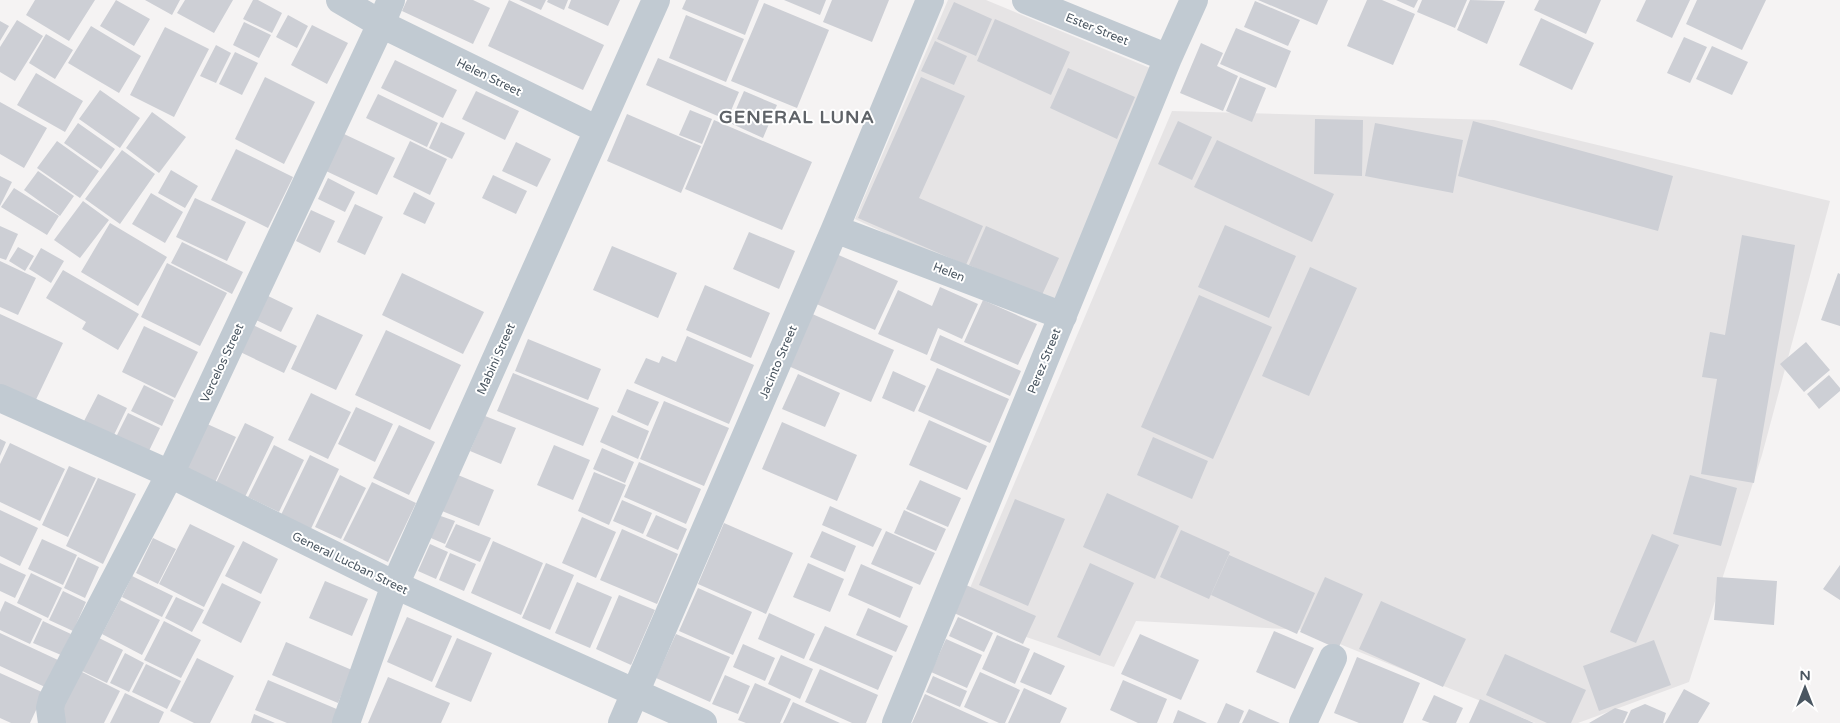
<svg xmlns="http://www.w3.org/2000/svg" width="1840" height="723" font-family="'Varela Round',sans-serif">
<rect width="100%" height="100%" fill="#f5f3f3"/>
<path fill="#e6e4e5" d="M948,0H986L1150,68L1063,316L855,219Z
M1172,111L1494,120L1830,201L1762,455L1689,682L1578,723H1535L1305,630L1136,621L1114,667L959,614Z"/>
<path fill="#cdcfd5" d="M35,0H95L69,41L26,15Z
M116,0L150,19L134,46L100,26Z
M145,0H180L172,15Z
M185,0H233L214,33L177,13Z
M253,0H258L282,13L272,33L243,19Z
M407,0H473L490,8L473,44L402,11Z
M509,0L604,45L583,90L488,46Z
M519,0H546L541,10Z
M548,0H568L564,10L547,2Z
M571,0H620L608,26L568,8Z
M686,0H759L745,35L682,9Z
M784,0H826L820,15Z
M832,0H889L872,42L823,22Z
M1258,0H1328L1317,25Z
M1367,0H1382L1415,14L1393,65L1347,46Z
M1396,0H1418L1414,8Z
M1422,0H1467L1455,28L1417,12Z
M1470,0L1505,1L1487,44L1457,30Z
M1539,0H1601L1586,34L1534,10Z
M1646,0H1690L1672,38L1636,21Z
M1697,0H1766L1742,50L1686,24Z
M1255,1L1300,20L1288,46L1244,27Z
M954,2L992,19L976,56L937,39Z
M764,3L829,30L797,108L731,81Z
M288,15L308,26L297,48L276,37Z
M686,15L744,39L726,82L669,58Z
M1541,18L1594,43L1572,90L1519,65Z
M995,19L1070,52L1051,95L977,61Z
M17,20L43,36L15,81L0,72V47Z
M0,21L9,26L0,41Z
M244,22L271,35L259,58L233,45Z
M312,25L348,43L327,84L291,65Z
M91,26L141,56L119,93L68,63Z
M165,27L209,49L174,117L130,95Z
M1236,28L1291,51L1276,88L1220,64Z
M46,34L73,50L55,79L29,63Z
M1684,37L1707,47L1690,83L1667,73Z
M935,41L967,56L954,85L921,71Z
M1201,43L1223,53L1217,66L1238,76L1223,111L1180,93Z
M216,45L231,53L216,83L200,76Z
M1712,46L1748,62L1732,95L1696,79Z
M235,52L258,63L242,95L219,84Z
M658,58L739,92L727,120L646,85Z
M395,60L457,90L443,118L381,88Z
M1068,68L1135,97L1117,139L1050,108Z
M36,73L83,101L65,132L17,105Z
M265,77L315,102L284,164L235,139Z
M921,77L965,96L919,198L983,226L966,265L858,218Z
M1240,77L1266,88L1252,122L1226,111Z
M100,90L140,118L120,148L79,119Z
M476,91L519,111L505,140L462,119Z
M744,91L777,105L763,138L730,123Z
M378,94L438,123L427,147L366,118Z
M0,102L47,128L24,168L0,154Z
M690,110L712,119L702,144L679,135Z
M152,112L186,137L159,173L126,148Z
M627,114L701,146L681,193L607,161Z
M1315,119L1363,120L1362,176L1314,174Z
M714,120L812,162L782,230L685,189Z
M1178,121L1212,137L1192,180L1158,164Z
M1473,121L1673,176L1658,231L1458,176Z
M441,122L465,133L452,159L429,148Z
M78,123L115,149L101,169L64,143Z
M1375,123L1463,140L1453,193L1365,176Z
M344,134L395,158L377,195L326,171Z
M1217,140L1334,194L1312,242L1194,187Z
M57,141L99,171L80,198L37,168Z
M410,141L447,159L430,195L393,177Z
M516,142L551,159L537,187L502,171Z
M236,149L293,177L268,228L211,200Z
M122,150L155,174L120,224L85,199Z
M171,170L198,186L185,208L158,193Z
M38,171L74,196L60,216L24,190Z
M493,175L527,191L516,214L482,198Z
M0,176L12,182L0,206Z
M328,178L355,192L345,212L318,199Z
M14,188L59,216L47,235L1,207Z
M414,192L435,203L425,224L403,214Z
M151,193L183,212L165,243L132,224Z
M195,198L246,222L227,261L176,237Z
M83,201L109,220L80,258L54,240Z
M355,204L383,217L365,255L337,242Z
M311,210L335,221L320,253L296,241Z
M110,223L167,257L138,306L81,272Z
M1225,225L1296,256L1269,318L1198,287Z
M0,226L18,234L6,260L0,258Z
M986,226L1059,258L1041,297L969,265Z
M749,232L795,251L779,289L733,269Z
M1742,235L1795,245L1754,483L1701,474L1717,379L1702,377L1710,332L1725,335Z
M182,242L243,272L232,294L171,263Z
M612,246L677,273L658,318L593,290Z
M18,247L34,256L25,271L9,261Z
M41,248L64,261L51,283L29,269Z
M834,253L898,281L875,330L812,302Z
M0,261L36,278L18,315L0,307Z
M167,263L227,293L200,346L141,317Z
M1310,267L1357,288L1309,396L1262,376Z
M63,270L139,314L118,350L82,329L86,322L46,298Z
M402,273L484,312L463,354L382,315Z
M1838,273L1840,274V326L1821,320Z
M705,285L770,313L751,358L686,330Z
M940,287L978,304L962,339L938,328L927,355L878,334L898,290L932,306Z
M266,295L293,308L281,332L254,319Z
M1199,295L1272,327L1213,459L1141,427Z
M983,300L1037,324L1018,365L964,342Z
M810,313L894,350L871,402L786,365Z
M0,314L63,343L32,408L0,394Z
M317,314L363,335L336,390L291,369Z
M249,323L297,346L284,373L236,350Z
M144,326L198,352L175,398L122,372Z
M386,330L461,365L430,430L355,395Z
M940,335L1021,371L1010,396L930,360Z
M687,336L754,365L729,424L634,383L646,358L659,363L662,356L676,362Z
M528,339L601,369L588,400L515,371Z
M1806,342L1830,370L1804,392L1780,364Z
M937,368L1009,399L990,443L918,411Z
M893,371L926,386L914,412L882,398Z
M513,373L599,408L583,446L497,411Z
M798,374L840,393L825,427L782,409Z
M1829,375L1840,388V391L1819,409L1807,394Z
M144,385L174,400L162,426L131,411Z
M627,389L659,402L648,426L617,412Z
M311,393L351,412L328,459L288,440Z
M98,394L127,408L113,437L83,423Z
M664,401L729,428L704,486L640,459Z
M356,407L393,424L375,462L338,444Z
M128,413L160,428L147,455L115,439Z
M612,415L649,431L638,459L600,442Z
M485,416L516,428L501,464L470,451Z
M929,420L987,446L967,490L909,465Z
M782,422L857,455L837,501L762,469Z
M205,423L236,437L213,487L181,472Z
M245,423L274,437L244,499L215,485Z
M399,425L435,442L409,495L373,478Z
M1153,437L1208,461L1192,499L1137,475Z
M0,439L6,442L0,456Z
M10,443L65,469L40,521L0,502V464Z
M274,445L304,460L279,512L248,497Z
M554,445L590,460L573,500L537,485Z
M602,448L634,462L625,483L593,469Z
M310,455L339,469L309,533L279,519Z
M639,462L701,489L686,524L624,497Z
M69,466L96,478L68,537L42,525Z
M594,472L626,485L609,525L578,511Z
M340,475L366,488L341,539L315,527Z
M458,475L494,490L479,526L442,511Z
M1690,475L1737,488L1721,546L1673,534Z
M98,478L136,494L103,564L66,546Z
M920,480L961,498L948,527L906,509Z
M372,482L416,503L388,562L343,540Z
M1107,493L1179,526L1155,579L1083,547Z
M1015,499L1065,519L1028,606L979,585Z
M622,500L652,513L643,534L613,521Z
M830,506L882,529L873,547L822,525Z
M0,510L38,528L20,566L0,556Z
M904,510L946,529L936,551L894,533Z
M435,514L455,521L445,544L426,536Z
M656,515L687,529L678,550L646,536Z
M582,517L616,532L596,578L562,563Z
M724,523L793,553L766,614L698,584Z
M190,524L235,546L204,607L159,584Z
M456,524L491,538L480,562L445,547Z
M622,529L678,554L657,604L600,580Z
M1181,530L1230,552L1209,599L1160,577Z
M822,531L856,546L845,572L810,557Z
M886,531L935,553L920,585L871,564Z
M1652,534L1679,545L1636,643L1610,632Z
M153,538L176,549L158,584L136,573Z
M42,539L77,555L63,585L28,569Z
M243,541L278,559L261,594L225,576Z
M493,541L543,563L521,615L471,593Z
M430,544L448,552L436,579L418,571Z
M450,553L476,564L464,591L439,580Z
M1229,555L1315,593L1297,634L1211,595Z
M78,557L99,567L85,598L64,588Z
M0,563L26,575L15,598L0,591Z
M546,563L574,575L550,630L522,618Z
M808,563L844,579L830,612L793,597Z
M1090,563L1134,583L1100,656L1057,637Z
M861,564L913,587L900,618L848,595Z
M1840,565V600L1823,589Z
M31,573L62,588L48,618L17,603Z
M132,576L173,596L162,617L122,597Z
M1325,577L1363,594L1338,649L1300,632Z
M1717,577L1777,581L1774,625L1714,620Z
M325,581L368,599L352,636L309,618Z
M577,582L612,597L590,648L555,633Z
M222,583L261,602L241,643L202,623Z
M966,585L1036,616L1023,644L954,613Z
M698,588L752,612L733,655L679,631Z
M63,591L86,602L73,631L49,620Z
M619,595L655,610L631,665L596,649Z
M176,597L204,610L192,632L165,618Z
M120,600L160,620L142,655L102,634Z
M5,601L42,619L30,644L0,630V612Z
M1381,601L1466,639L1443,687L1359,649Z
M868,608L908,626L896,652L856,635Z
M769,613L815,634L804,659L758,639Z
M407,617L452,636L432,682L387,662Z
M958,617L993,633L984,652L949,636Z
M43,621L71,634L61,655L33,643Z
M164,621L201,640L181,678L144,660Z
M825,626L893,656L878,690L809,660Z
M1274,631L1314,648L1295,689L1256,672Z
M0,633L58,660L45,687L0,666Z
M676,634L730,657L710,702L656,678Z
M1140,634L1199,660L1181,700L1121,674Z
M997,635L1030,649L1015,684L982,669Z
M97,637L123,650L107,683L80,670Z
M457,638L492,653L471,702L435,687Z
M946,639L982,655L967,688L931,672Z
M1654,640L1671,685L1599,711L1583,666Z
M286,642L352,670L338,703L272,675Z
M743,644L775,658L765,681L733,667Z
M1034,652L1065,666L1051,695L1020,682Z
M125,653L144,663L129,692L110,683Z
M1505,654L1586,690L1571,723H1547L1486,695Z
M781,655L813,669L800,699L768,684Z
M1357,657L1420,683L1403,723H1359L1334,713Z
M197,658L234,676L210,723H194L170,711Z
M146,664L181,681L167,709L132,692Z
M820,669L878,695L866,723H852L805,702Z
M78,670L120,691L104,723H61L53,719Z
M980,672L1020,690L1005,723H999L964,707Z
M0,673L44,693L30,723H11L0,718Z
M725,675L750,686L738,714L712,704Z
M933,676L967,691L960,707L926,692Z
M388,677L450,703L441,723H368Z
M268,680L339,710L334,723H287L255,710Z
M1123,680L1167,699L1157,723H1138L1110,710Z
M755,683L791,699L780,723H746L738,720Z
M1024,688L1067,708L1060,723H1008Z
M1684,689L1710,703L1698,723H1665Z
M125,693L164,712L159,723H110Z
M925,694L989,723H912Z
M1434,695L1463,708L1456,723H1430L1422,720Z
M1480,699L1534,723H1469Z
M793,702L840,723H783Z
M1226,703L1244,711L1239,723H1217Z
M1645,704L1666,713L1663,723H1625L1631,710Z
M1615,708L1628,712L1623,723H1589Z
M1249,709L1280,723H1242Z
M1178,710L1207,723H1173Z
M254,714L275,723H251Z"/>
<g fill="none" stroke-linecap="round" stroke-linejoin="round">
<path stroke="#c1cad2" stroke-width="28" d="M340,0L381,24L598,130
M1026,0L1168,58
M835,229L1063,316
M0,398L170,474L395,585L703,723
M52,723L50,708L52,700L170,474L381,24L391,0
M346,723L395,585L656,0
M622,723L835,229L930,0
M896,723L1168,58L1194,0
M1303,723L1333,658"/>
</g>
<g text-anchor="middle" dominant-baseline="central" stroke-width="4" stroke-linejoin="round" paint-order="stroke">
<g font-size="12" fill="#4a5661" stroke="#fff">
<text transform="translate(1097 29) rotate(22)">Ester Street</text>
<text transform="translate(489 77) rotate(26)">Helen Street</text>
<text transform="translate(949 272) rotate(21)">Helen</text>
<text transform="translate(496 359) rotate(-66)">Mabini Street</text>
<text transform="translate(1044 361) rotate(-68)">Perez Street</text>
<text transform="translate(778 362) rotate(-67)">Jacinto Street</text>
<text transform="translate(222 363) rotate(-65)">Vercelos Street</text>
<text transform="translate(350 563) rotate(26)">General Lucban Street</text>
</g>
<g font-size="18" font-weight="bold" letter-spacing="1" fill="#5f6368" stroke="#fff">
<text x="797" y="117">GENERAL LUNA</text>
</g>
</g>
<g transform="translate(1805 688)" stroke="#ffffff" stroke-width="4" paint-order="stroke">
<path d="M0-4L9 19L0 12L-9 19Z" fill="#4a5661"/>
<text y="-8" font-size="14" font-weight="bold" text-anchor="middle" fill="#4a5661">N</text>
</g>
</svg>
